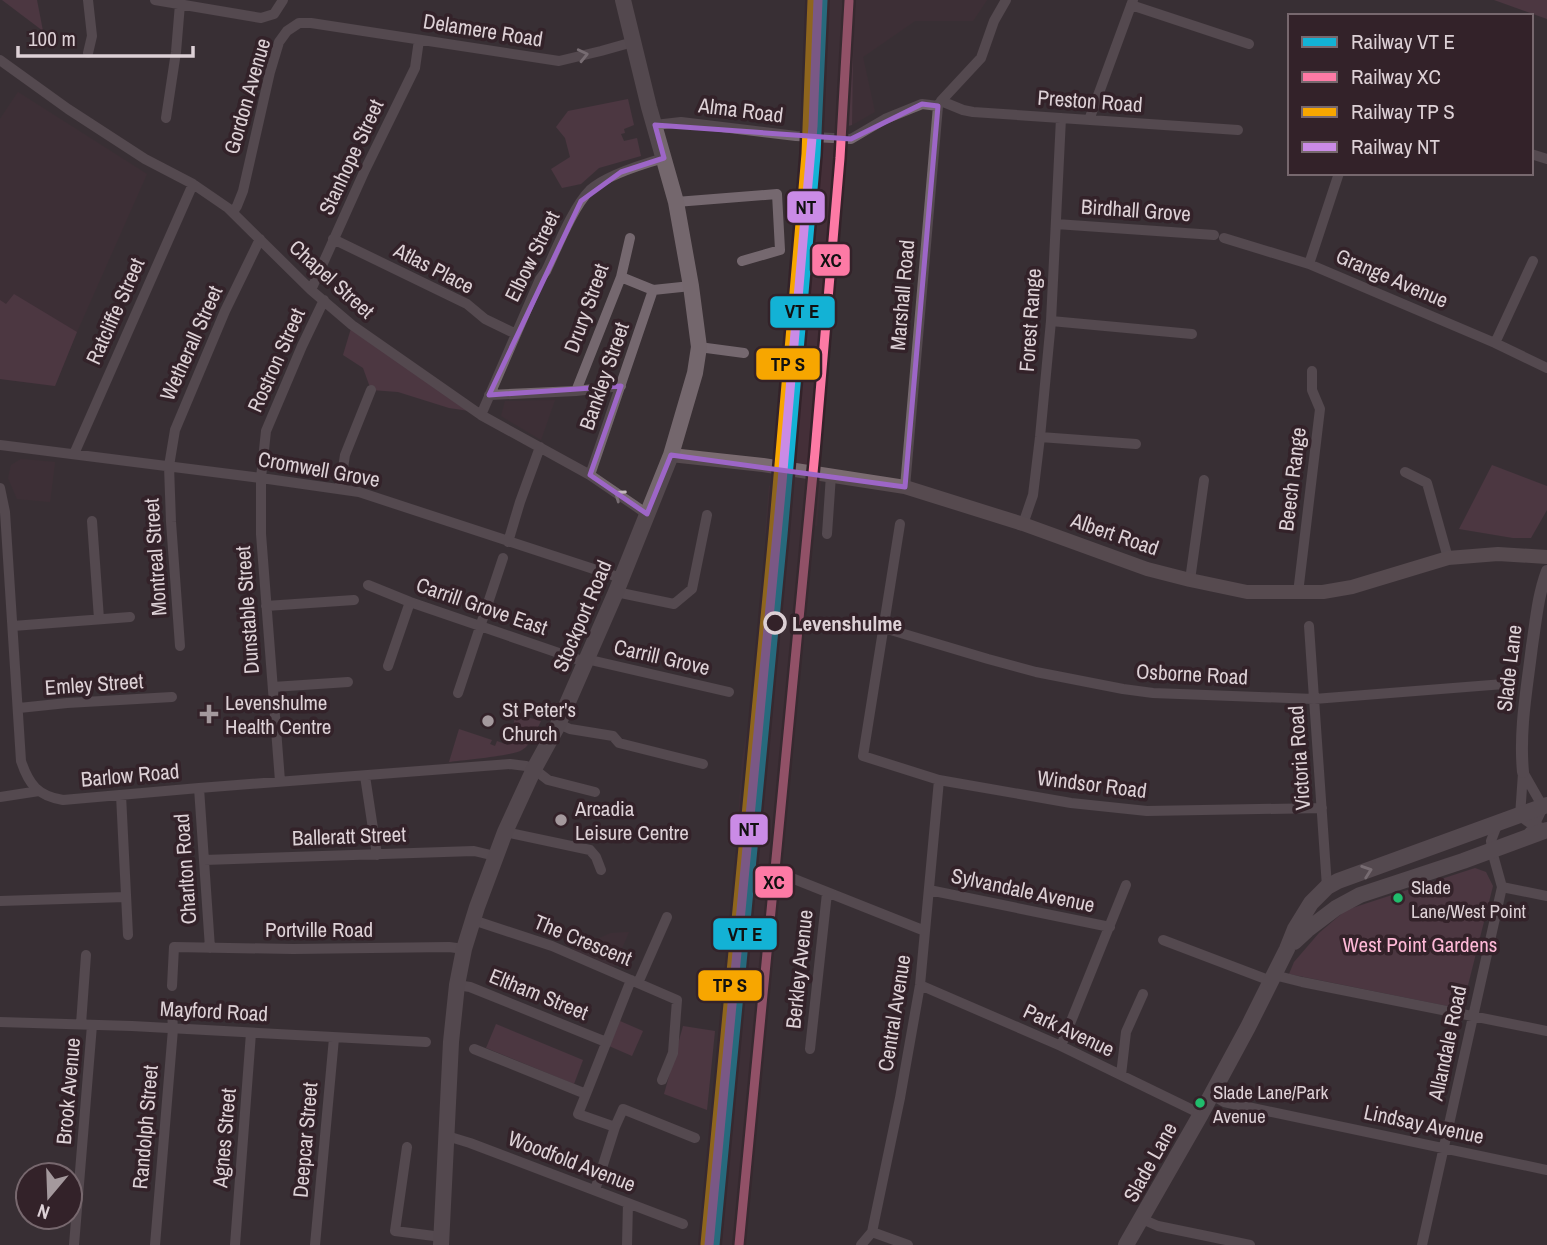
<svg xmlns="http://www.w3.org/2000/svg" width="1547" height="1245" font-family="'Archivo Narrow',sans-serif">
<rect width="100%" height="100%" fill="#393034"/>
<path fill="#442f38" d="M809,0H987L973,21H915L863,57L875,112L852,125L836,129L834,157L838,158L806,478L821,481L817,526L806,525L759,1018L755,1017L752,1044L757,1046L736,1245H703L727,1010L726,1002L742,759L753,695L769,534L765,533L769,486L777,482L806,154L808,126L806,93Z
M18,92L147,174L77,332L55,386L0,379V119Z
M555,400L541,440L501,416L505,401Z
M21,459L55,462L50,502L17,499L8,478L11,465Z
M629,932L614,967L575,951L574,946L585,944L611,933Z"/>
<path fill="#644051" d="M2,0H37L43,31Z
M842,0H854L852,125L836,129Z
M1494,0H1547V19Z
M628,99L634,125L624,129L625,133L621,134L624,141L637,138L641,156L599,168L581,184L562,188L551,169L570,157L565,138L556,127L568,111Z
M14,294L77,332L55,386L0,379V300L6,304Z
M352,325L476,412L449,408L398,392L371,390L363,368L343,355Z
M1492,465L1547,486V510L1531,538H1513L1459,529Z
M516,714L541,721C536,731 532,744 522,750C512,756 464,760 449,762L459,729L492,740L490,744L495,746L497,741L508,745Z
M1475,868L1486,872L1493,886L1462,1009L1289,974L1294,962L1319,933L1346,910Z
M620,1021L643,1031L632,1056L609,1046Z
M496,1024L583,1060L574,1084L486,1048Z
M683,1026L715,1031L707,1110L664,1094Z"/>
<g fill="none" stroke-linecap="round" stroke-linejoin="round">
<path stroke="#75686f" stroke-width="10" d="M155,0L261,18L274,14L283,0
M1131,5L1249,44
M88,53L92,36L88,0
M0,60L68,109L145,159L193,184L228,208L311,290L352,325L481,415L590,475L647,514
M941,101L963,110L973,112L1238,130
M166,118L176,52L180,4
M1089,120L1133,0
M655,125L681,122L796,136L851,139L885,119L922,104L938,106
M1531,154L1547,159
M1339,173L1309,264L1495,343L1547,368
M676,202L777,194L780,250L742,261
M233,212L237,206L243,191L270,72L279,42L287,31L299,23H311L559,61L601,51L633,42
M1056,224L1214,235
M1224,238L1309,264
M333,239L467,304L485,319L516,334
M621,277L653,290L691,286
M311,290L365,170L415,68L419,40
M1051,321L1192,334
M1495,343L1533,261
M699,347L744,353
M576,391L621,277L630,238
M489,395L576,391L621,386
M481,415L540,279L546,271C557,248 573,207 590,190C606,175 643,164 664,158
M1040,437L1136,444
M0,445L261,478L359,492L621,578
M74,454L193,184
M1405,472L1427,483L1448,558
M590,475L653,290
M905,487L938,106L941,101L981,58L994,21L1006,0
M0,488L5,512L21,761C29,785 38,796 63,800L199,788L510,764L526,766L534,769L548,780L595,792
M340,488L345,455L371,390
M92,521L99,619
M900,524L863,756L939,780L1071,803L1147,811L1322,808
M1023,524L1033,495L1040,437L1051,321L1061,118
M827,534L831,475
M508,542L520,502L540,447
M1190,580L1204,480
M368,585L410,602L585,662
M616,592L674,604L692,589L707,515
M1298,593L1320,409L1312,390V371
M266,606L354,600
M13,626L130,617
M1309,626L1327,887
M884,628L988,659L1036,672L1123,689L1153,693L1314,699L1504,684
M180,646L171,522L169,466L175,430L225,311L260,239
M586,659L729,692
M388,666L410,602
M273,687L348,682
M458,693L503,558
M19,708L67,703L172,697
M559,724L570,729L613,736L619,743L703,764
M1523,772L1543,807L1534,826L1527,835
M1523,773L1520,816L1534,826L1540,827
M365,776L377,855
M280,781L261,534V478L266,431L302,346L324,300
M199,788L210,948
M121,795L128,935
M0,797L39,791
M505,832L590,850L596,857L601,870
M204,860L474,851L495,856
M784,875L925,931
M1502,887L1547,896
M929,890L1110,927
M0,901L126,897
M473,920L552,946L677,1000L673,1053L662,1080
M1163,940L1271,981
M1274,974L1282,977L1302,982L1547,1031
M638,983L667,917
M457,985L470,987L606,1042
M920,985L1061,1046L1201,1114
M172,986L174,947L293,949L449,947L464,949
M0,1022L132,1026L426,1042
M81,1024L86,955
M1061,1046L1126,885
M474,1049L586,1094L578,1114L615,1127L623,1109L695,1138
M810,1049L827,893
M1121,1075L1126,1032L1143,994
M586,1094L631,980
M1212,1095L1224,1102L1547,1170
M447,1136L470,1143L683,1224
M407,1147L395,1231L442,1237
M595,1190L615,1127
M1142,1219L1158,1226L1250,1245
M872,1232L908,1245
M74,1245L92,1025
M155,1245L173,1029L172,1012
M235,1245L251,1033
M315,1245L334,1038
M627,1245L628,1203
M861,1245L872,1232L900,1098L920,985L939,780
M1422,1245L1502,887L1492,851L1491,841L1497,825"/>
<path stroke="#75686f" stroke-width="12" d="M1523,772C1519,730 1527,688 1532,646C1536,620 1538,595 1547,571"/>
<path stroke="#7a6b70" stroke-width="14" d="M671,455L763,465L905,487L1023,524L1147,569L1190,580L1247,592H1323L1352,587L1448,558L1498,554L1547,557"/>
<path stroke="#776870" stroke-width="16" d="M1294,942L1307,930L1336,908L1360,895L1463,861L1547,830
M1126,1245L1201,1114L1248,1027L1287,949L1295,929L1311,903L1327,887L1338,881L1547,805"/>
<path stroke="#74676d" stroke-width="16" d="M441,1245L451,1042L457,985L464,949L477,907L505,832L534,769L557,727L616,592L671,455L695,373L699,347L691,286L676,202L649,107L623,0"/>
<defs>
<path id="rail-1" d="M715,1245L783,535L816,155L823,0"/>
<path id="rail-2" d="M739,1245L815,452L840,158L849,1"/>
<path id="rail-3" d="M705,1244L773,534L806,154L812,0"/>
<path id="rail-4" d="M709,1245L782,482L813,126L818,0"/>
</defs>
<use href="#rail-1" stroke="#332229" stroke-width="14"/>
<use href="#rail-2" stroke="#332229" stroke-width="14"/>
<use href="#rail-3" stroke="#332229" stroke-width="14"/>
<use href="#rail-4" stroke="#332229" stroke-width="14"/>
<use href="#rail-1" stroke="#13b2d5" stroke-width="9"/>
<use href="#rail-2" stroke="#fd7aa5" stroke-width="9"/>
<use href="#rail-3" stroke="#f7a600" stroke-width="9"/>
<use href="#rail-4" stroke="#ca8be6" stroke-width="9"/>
</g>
<defs><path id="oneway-chevron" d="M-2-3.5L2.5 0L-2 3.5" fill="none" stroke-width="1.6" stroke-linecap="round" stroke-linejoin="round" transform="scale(1.75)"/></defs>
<g stroke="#c3b7bc">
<use href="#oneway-chevron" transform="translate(583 55) rotate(-13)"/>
<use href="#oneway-chevron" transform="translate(619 495) rotate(-145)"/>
</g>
<use stroke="#c4b7bc" href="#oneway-chevron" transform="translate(1367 871) rotate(-19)"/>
<path d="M0 0H1547V1245H0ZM922,104L938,106L905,487L671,455L647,514L590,475L621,386L489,395L581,201L621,172L664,158L655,125L851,139Z" fill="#393034" fill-opacity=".55" fill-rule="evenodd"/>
<path fill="none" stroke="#9d66c7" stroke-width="5" stroke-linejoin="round" d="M922,104L938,106L905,487L671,455L647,514L590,475L621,386L489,395L581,201L621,172L664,158L655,125L851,139Z"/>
<circle fill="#332229" stroke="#ddd1d6" stroke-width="3.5" cx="775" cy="623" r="10"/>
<g fill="#a4999d" stroke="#332229" stroke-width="2.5">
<path d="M205.5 703.5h7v7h7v7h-7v7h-7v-7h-7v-7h7z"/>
<circle cx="488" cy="721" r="7"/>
<circle cx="561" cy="820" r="7"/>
</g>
<g fill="#20bc6c" stroke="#332229" stroke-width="2.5">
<circle cx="1398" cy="898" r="6"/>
<circle cx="1200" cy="1103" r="6"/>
</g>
<g text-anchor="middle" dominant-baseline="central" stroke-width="7" stroke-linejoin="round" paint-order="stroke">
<g font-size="19" fill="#ddd1d6" stroke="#332229" text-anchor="start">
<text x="1411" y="887">Slade<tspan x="1411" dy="24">Lane/West Point</tspan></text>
<text x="1213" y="1092">Slade Lane/Park<tspan x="1213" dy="24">Avenue</tspan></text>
</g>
<g font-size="21" fill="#ddd1d6" stroke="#332229">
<text transform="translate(483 30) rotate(9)">Delamere Road</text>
<text transform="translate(247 96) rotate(-74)">Gordon Avenue</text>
<text transform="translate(1090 101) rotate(4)">Preston Road</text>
<text transform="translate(741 110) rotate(7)">Alma Road</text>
<text transform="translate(351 157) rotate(-65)">Stanhope Street</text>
<text transform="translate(1136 210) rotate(4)">Birdhall Grove</text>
<text transform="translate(532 256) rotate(-64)">Elbow Street</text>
<text transform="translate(434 268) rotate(27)">Atlas Place</text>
<text transform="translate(1392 278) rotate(23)">Grange Avenue</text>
<text transform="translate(332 279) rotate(42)">Chapel Street</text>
<text transform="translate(902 295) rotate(-85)">Marshall Road</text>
<text transform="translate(586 308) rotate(-70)">Drury Street</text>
<text transform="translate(115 311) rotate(-66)">Ratcliffe Street</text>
<text transform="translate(1030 320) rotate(-86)">Forest Range</text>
<text transform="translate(191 343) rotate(-66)">Wetherall Street</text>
<text transform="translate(276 360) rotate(-66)">Rostron Street</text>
<text transform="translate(604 376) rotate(-71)">Bankley Street</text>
<text transform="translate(319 469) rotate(10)">Cromwell Grove</text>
<text transform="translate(1292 479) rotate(-83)">Beech Range</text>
<text transform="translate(1115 534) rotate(19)">Albert Road</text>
<text transform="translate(155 557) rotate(-94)">Montreal Street</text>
<text transform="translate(482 606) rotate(19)">Carrill Grove East</text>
<text transform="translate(247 610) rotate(-94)">Dunstable Street</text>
<text transform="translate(582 616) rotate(-67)">Stockport Road</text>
<text transform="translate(662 657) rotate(13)">Carrill Grove</text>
<text transform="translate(1509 668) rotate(-83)">Slade Lane</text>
<text transform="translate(1192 674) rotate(3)">Osborne Road</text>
<text transform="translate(94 684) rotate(-4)">Emley Street</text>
<text transform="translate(1299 758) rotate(-94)">Victoria Road</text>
<text transform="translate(130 775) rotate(-5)">Barlow Road</text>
<text transform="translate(1092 784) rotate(7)">Windsor Road</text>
<text transform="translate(349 836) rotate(-2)">Balleratt Street</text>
<text transform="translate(185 869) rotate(-94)">Charlton Road</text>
<text transform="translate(1023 890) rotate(12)">Sylvandale Avenue</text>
<text x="319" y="929">Portville Road</text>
<text transform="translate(583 940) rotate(22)">The Crescent</text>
<text transform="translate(799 969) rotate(-84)">Berkley Avenue</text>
<text transform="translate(539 994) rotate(22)">Eltham Street</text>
<text transform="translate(214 1011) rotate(3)">Mayford Road</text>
<text transform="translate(894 1013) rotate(-81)">Central Avenue</text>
<text transform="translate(1069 1030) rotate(25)">Park Avenue</text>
<text transform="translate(1447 1043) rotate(-78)">Allandale Road</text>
<text transform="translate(68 1091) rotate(-85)">Brook Avenue</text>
<text transform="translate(1424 1124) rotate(12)">Lindsay Avenue</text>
<text transform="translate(145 1127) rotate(-85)">Randolph Street</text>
<text transform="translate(224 1138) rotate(-85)">Agnes Street</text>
<text transform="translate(305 1140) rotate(-85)">Deepcar Street</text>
<text transform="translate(572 1161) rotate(21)">Woodfold Avenue</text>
<text transform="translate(1150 1162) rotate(-61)">Slade Lane</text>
</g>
<g font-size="21" font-weight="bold" fill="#ddd1d6" stroke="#332229" text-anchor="start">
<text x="792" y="623">Levenshulme</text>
</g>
<g font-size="21" fill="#ddd1d6" stroke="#332229" text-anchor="start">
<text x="225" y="702">Levenshulme<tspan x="225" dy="24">Health Centre</tspan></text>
<text x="502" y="709">St Peter's<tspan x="502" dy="24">Church</tspan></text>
<text x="575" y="808">Arcadia<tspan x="575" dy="24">Leisure Centre</tspan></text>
</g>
<g font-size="21" fill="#feb9d7" stroke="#332229">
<text x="1420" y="944">West Point Gardens</text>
</g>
</g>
<g stroke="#332229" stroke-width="2.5">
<rect x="786" y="190" width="40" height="34" rx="7" fill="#ca8be6"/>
<rect x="811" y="243" width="40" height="34" rx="7" fill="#fd7aa5"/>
<rect x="769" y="295" width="67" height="34" rx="7" fill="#13b2d5"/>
<rect x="755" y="347" width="66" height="34" rx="7" fill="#f7a600"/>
<rect x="729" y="813" width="40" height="33" rx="7" fill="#ca8be6"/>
<rect x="754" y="865" width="40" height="34" rx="7" fill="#fd7aa5"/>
<rect x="712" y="917" width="66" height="34" rx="7" fill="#13b2d5"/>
<rect x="697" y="969" width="66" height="33" rx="7" fill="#f7a600"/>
</g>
<g font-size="19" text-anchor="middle" font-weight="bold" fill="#111">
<text x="806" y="214">NT</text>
<text x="831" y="267">XC</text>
<text x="802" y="318">VT E</text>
<text x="788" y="371">TP S</text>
<text x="749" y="836">NT</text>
<text x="774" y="889">XC</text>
<text x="745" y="941">VT E</text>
<text x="730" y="992">TP S</text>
</g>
<rect x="1288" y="14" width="245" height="161" fill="#332229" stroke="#77686e" stroke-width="2"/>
<rect x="1302" y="37" width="35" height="10" fill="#13b2d5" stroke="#77686e" stroke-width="2"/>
<text x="1351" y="49" font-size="21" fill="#ddd1d6">Railway VT E</text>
<rect x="1302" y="72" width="35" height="10" fill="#fd7aa5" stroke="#77686e" stroke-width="2"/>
<text x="1351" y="84" font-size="21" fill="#ddd1d6">Railway XC</text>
<rect x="1302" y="107" width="35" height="10" fill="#f7a600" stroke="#77686e" stroke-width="2"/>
<text x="1351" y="119" font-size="21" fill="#ddd1d6">Railway TP S</text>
<rect x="1302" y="142" width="35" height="10" fill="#ca8be6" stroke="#77686e" stroke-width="2"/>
<text x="1351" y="154" font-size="21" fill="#ddd1d6">Railway NT</text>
<g transform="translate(49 1196) rotate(199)"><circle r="33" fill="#332229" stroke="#77686e" stroke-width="2"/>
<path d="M0-5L12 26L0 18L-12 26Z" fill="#a4999d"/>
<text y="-10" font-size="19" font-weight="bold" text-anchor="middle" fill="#ddd1d6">N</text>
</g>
<path d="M18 46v10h175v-10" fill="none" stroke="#ddd1d6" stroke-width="3.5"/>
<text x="28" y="46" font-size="21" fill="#ddd1d6" stroke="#332229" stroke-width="5" paint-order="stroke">100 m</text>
</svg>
